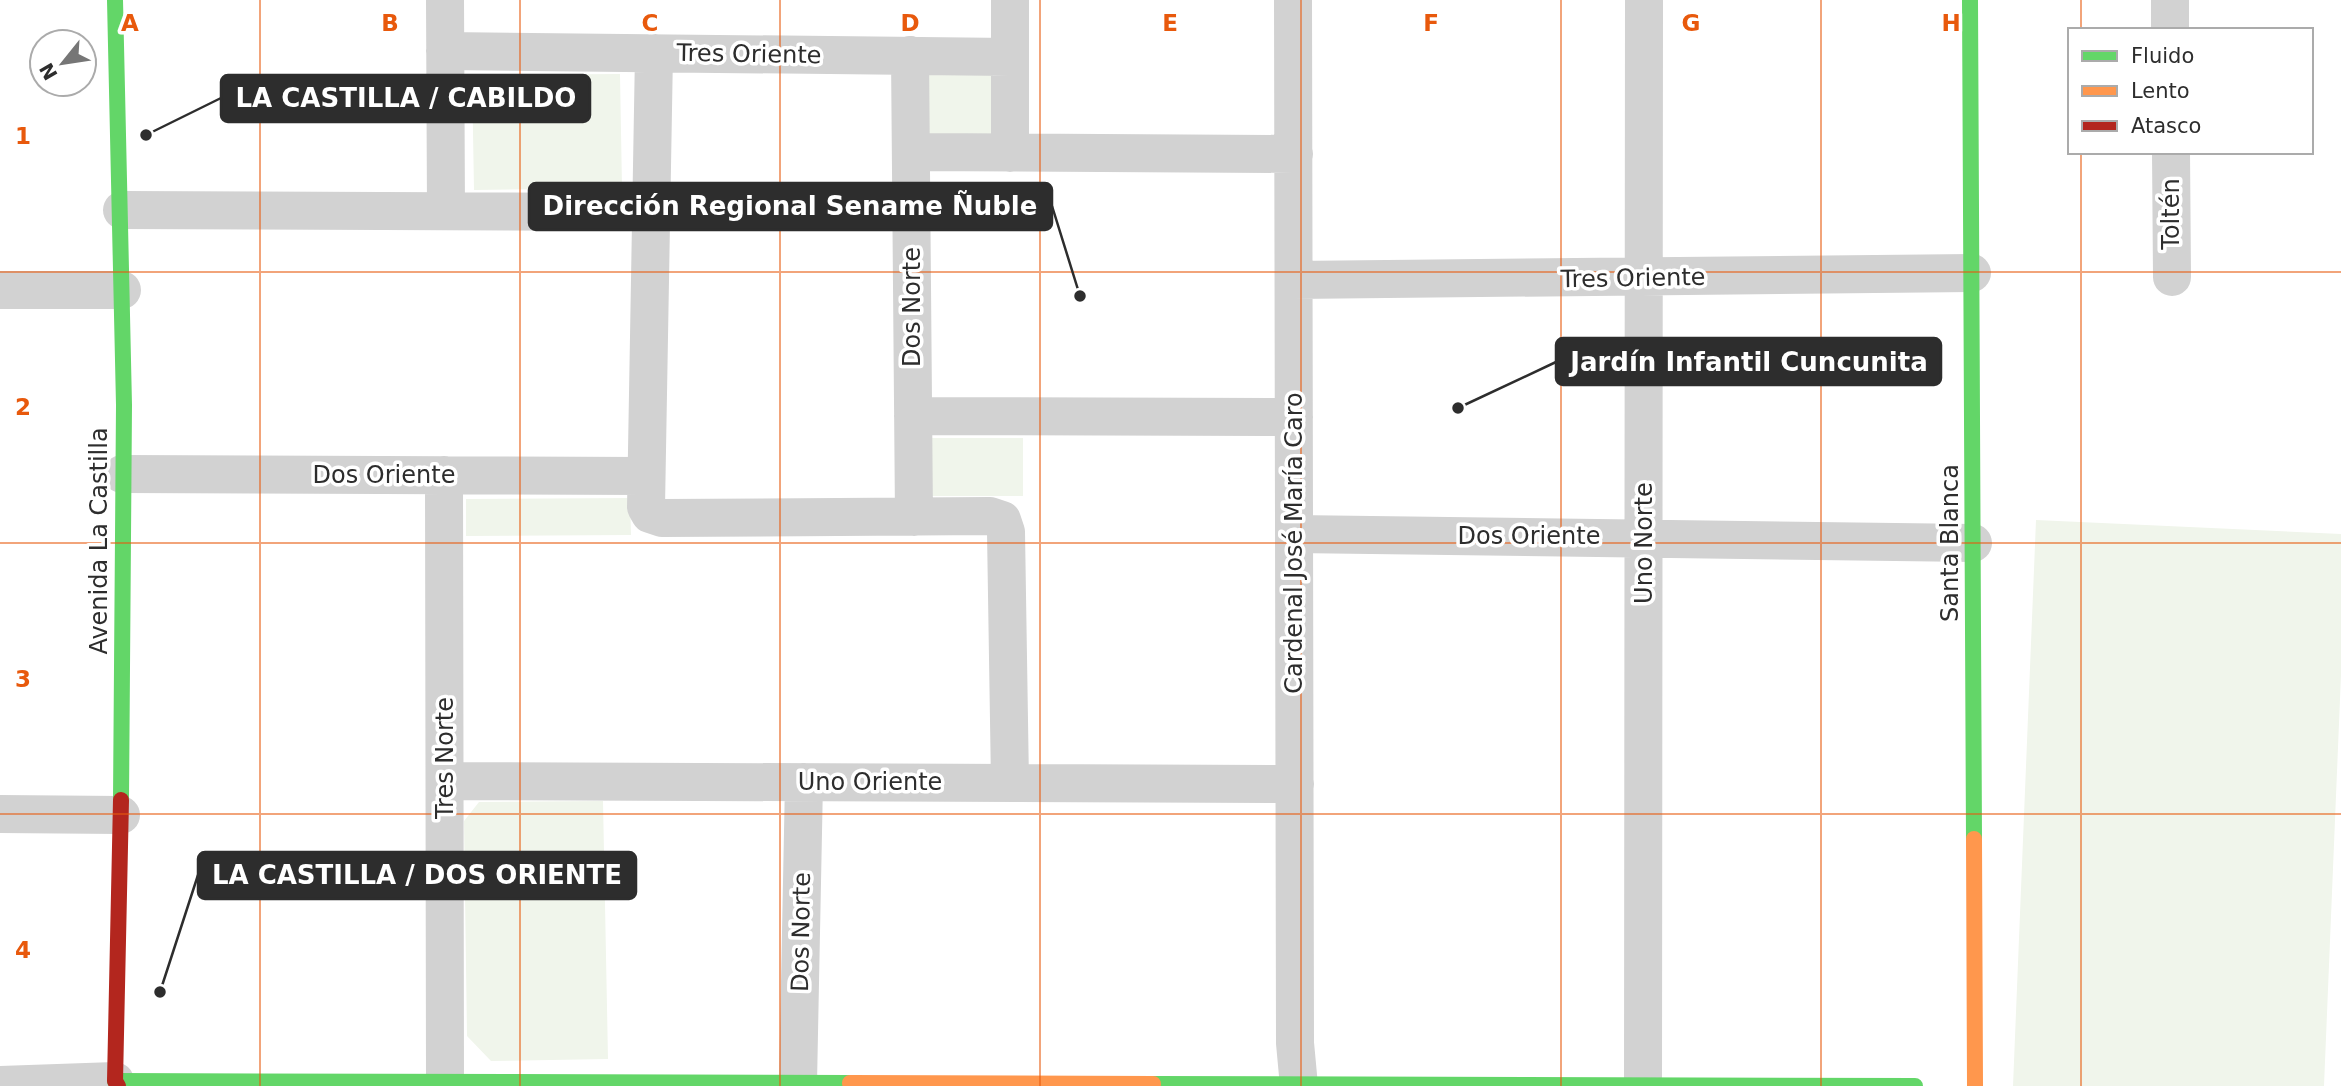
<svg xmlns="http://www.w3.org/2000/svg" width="2341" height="1086" font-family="'DejaVu Sans',sans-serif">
<rect width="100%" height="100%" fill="#fff"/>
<path fill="#f0f5eb" d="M620,74L622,188L474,190L472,75Z
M993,74L994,134H928L927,75Z
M929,438H1023V496H929Z
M630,498L631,535L466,536V499Z
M2036,520L2341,534V675L2324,1086H2013Z
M603,801L608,1059L491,1061L467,1036L464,821L479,802Z"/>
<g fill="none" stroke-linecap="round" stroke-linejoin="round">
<path stroke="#d2d2d2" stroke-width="38" d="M445,0L446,211
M1010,0V153
M1293,0L1295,1043L1299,1086
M2170,0V30
M445,51L1010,57
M654,53L646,507L650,514L662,518L990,516L1002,520L1006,532L1010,783
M910,55L914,517
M911,152L1294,154
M2171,152L2172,277
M122,210L650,212
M1294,280L1972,273
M0,290H122
M913,416L1294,417
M122,474L645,476
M444,475L445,1082
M1294,534L1973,543
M445,781L1295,784
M0,814L121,815
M798,1083L804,782
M0,1085L115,1081
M1643,1086L1644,0"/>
<path stroke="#63d668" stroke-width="16" d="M115,0L124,405L121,800
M1970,0L1974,839
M115,1081L850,1083
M1153,1084L1915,1086"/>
<path stroke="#ff974d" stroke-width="16" d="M1974,839L1975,1086
M850,1083L1153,1084"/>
<path stroke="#b3261e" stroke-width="16" d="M118,1086L115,1081L121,800"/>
</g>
<path fill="none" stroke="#e8590c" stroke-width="2" stroke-opacity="0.55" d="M260,0V1086M520,0V1086M780,0V1086M1040,0V1086M1301,0V1086M1561,0V1086M1821,0V1086M2081,0V30M2081,152V1086M0,272H2341M0,543H2341M0,814H2341"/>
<g text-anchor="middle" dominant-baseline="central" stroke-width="7" stroke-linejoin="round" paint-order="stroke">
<g font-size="24" fill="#2d2d2d" stroke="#fff">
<text transform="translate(749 54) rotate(1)">Tres Oriente</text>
<text transform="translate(2171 214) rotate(-90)">Toltén</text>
<text transform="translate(1633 278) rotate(-1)">Tres Oriente</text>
<text transform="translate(912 307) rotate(-90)">Dos Norte</text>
<text x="384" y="475">Dos Oriente</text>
<text x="1529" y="536">Dos Oriente</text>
<text transform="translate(99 541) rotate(-90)">Avenida La Castilla</text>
<text transform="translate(1294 543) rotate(-90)">Cardenal José María Caro</text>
<text transform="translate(1644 543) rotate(-90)">Uno Norte</text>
<text transform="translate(1950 543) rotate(-90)">Santa Blanca</text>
<text transform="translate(445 758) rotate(-90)">Tres Norte</text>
<text x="870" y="782">Uno Oriente</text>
<text transform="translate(801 932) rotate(-89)">Dos Norte</text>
</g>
</g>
<g font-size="23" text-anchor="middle" font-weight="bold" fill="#e8590c" stroke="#fff" stroke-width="7" stroke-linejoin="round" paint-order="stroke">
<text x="130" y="31">A</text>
<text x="390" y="31">B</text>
<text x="650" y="31">C</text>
<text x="910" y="31">D</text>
<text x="1170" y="31">E</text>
<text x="1431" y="31">F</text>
<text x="1691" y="31">G</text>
<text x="1951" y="31">H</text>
<text x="23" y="144">1</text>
<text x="23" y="415">2</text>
<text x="23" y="687">3</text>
<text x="23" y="958">4</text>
</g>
<path fill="none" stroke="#2d2d2d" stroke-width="2.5" d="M146 135L221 98M1080 296L1052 206M1458 408L1556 362M160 992L198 875"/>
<g fill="#2d2d2d" stroke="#fff" stroke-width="2.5">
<circle cx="146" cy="135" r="7"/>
<circle cx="1080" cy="296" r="7"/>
<circle cx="1458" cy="408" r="7"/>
<circle cx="160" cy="992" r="7"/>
</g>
<g fill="#2d2d2d" stroke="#2d2d2d" stroke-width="2.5">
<rect x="221" y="75" width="369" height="47" rx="7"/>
<rect x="529" y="183" width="523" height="47" rx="7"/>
<rect x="1556" y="338" width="385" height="47" rx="7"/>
<rect x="198" y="852" width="438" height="47" rx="7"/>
</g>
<g font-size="26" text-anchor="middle" font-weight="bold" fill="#fff">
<text x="406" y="107">LA CASTILLA / CABILDO</text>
<text x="790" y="215">Dirección Regional Sename Ñuble</text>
<text x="1749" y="371">Jardín Infantil Cuncunita</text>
<text x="417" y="884">LA CASTILLA / DOS ORIENTE</text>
</g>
<rect x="2068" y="28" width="245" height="126" fill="#ffffff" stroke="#ababab" stroke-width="2"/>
<rect x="2082" y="51" width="35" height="10" fill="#63d668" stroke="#ababab" stroke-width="2"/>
<text x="2131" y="63" font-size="21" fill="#2d2d2d">Fluido</text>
<rect x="2082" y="86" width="35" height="10" fill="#ff974d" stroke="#ababab" stroke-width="2"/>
<text x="2131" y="98" font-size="21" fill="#2d2d2d">Lento</text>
<rect x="2082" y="121" width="35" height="10" fill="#b3261e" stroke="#ababab" stroke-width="2"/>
<text x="2131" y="133" font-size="21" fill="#2d2d2d">Atasco</text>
<g transform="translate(63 63) rotate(240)"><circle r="33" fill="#ffffff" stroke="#ababab" stroke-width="2"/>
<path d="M0-5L12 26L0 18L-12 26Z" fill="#767676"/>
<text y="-10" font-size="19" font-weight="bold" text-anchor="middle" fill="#2d2d2d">N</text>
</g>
</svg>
